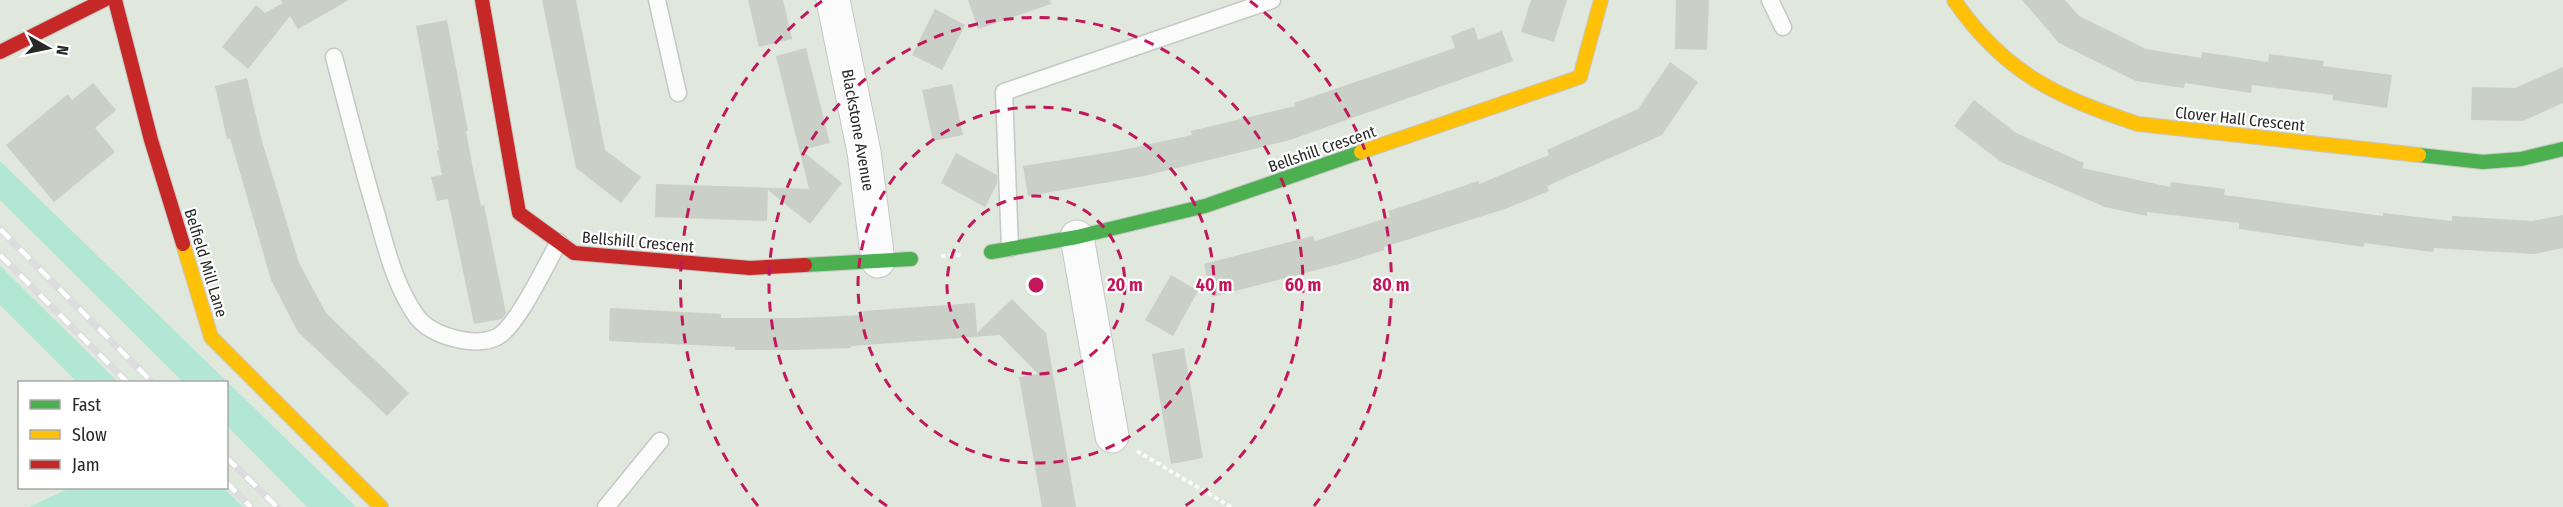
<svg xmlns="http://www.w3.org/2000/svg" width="2563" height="507" font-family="'Fira Sans Condensed',sans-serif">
<rect width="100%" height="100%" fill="#e0e7dc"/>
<path fill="#b3e7d5" d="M0,161L356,507H307L227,426L226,382H183L0,200Z
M0,266L118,382H77L0,305Z
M70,488H224L243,507H29Z"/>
<path fill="#cacfc7" d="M281,0H349L298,29L290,16L248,69L222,47L256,5L265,13L283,3Z
M542,0H576L605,150L641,177L621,203L576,168Z
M748,0H783L792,39L759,47Z
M968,0H1050L1051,4L978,29Z
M1531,0H1567L1554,42L1521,32Z
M1676,0H1709L1707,50L1675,49Z
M2022,0H2065L2079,16L2146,49L2201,58L2202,52L2268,62L2269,54L2324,61L2323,66L2392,75L2387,108L2333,100V95L2252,85L2251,93L2185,83L2184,88L2136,81L2059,43Z
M935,9L965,25L942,70L912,55Z
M447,20L468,131H466L473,169L481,206L484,205L506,313L502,319L474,324L448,199L437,201L431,177L442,175L437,151L439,150L416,26Z
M1474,27L1478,40L1502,31L1513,61L1290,140L1144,176L1028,196L1023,166L1118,151L1192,135L1191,131L1295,106L1294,103L1455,48L1451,36Z
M806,48L830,143L801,150L842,183L810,224L768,190L767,221L655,217L656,184L809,189L776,56Z
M1670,62L1698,82L1662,135L1547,186L1549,191L1505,209L1384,247V250L1347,262L1212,297L1204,264L1313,236L1315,241L1390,217L1388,211L1410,204L1478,181L1479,184L1549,155L1547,150L1638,109Z
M2563,67V103L2523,121L2471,120L2472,87L2515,88Z
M247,78L262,141L299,263L326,313L409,393L387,416L298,332L271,280L230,138L227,139L215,86Z
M93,83L116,110L95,128L115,152L54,202L6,145L68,94L72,100Z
M952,84L963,135L933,141L922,90Z
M1974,100L2016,133L2084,163L2082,168L2170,187L2171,182L2225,189L2224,195L2383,216V213L2452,221V216L2532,221L2563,215V248L2534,254L2434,248L2433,252L2364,243V247L2239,229V223L2147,212V216L2105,207L2001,162L1954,126Z
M956,153L997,175V184L985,207L941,183Z
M1171,275L1198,291L1173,336L1145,320Z
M1012,299L1046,333L1076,507H1042L1019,377L1038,374L1000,335L851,346V348L790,350H735V347L609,341L610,308L721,314V318H798L863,315V311L975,303L977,333Z
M1184,348L1203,458L1171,464L1152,354Z"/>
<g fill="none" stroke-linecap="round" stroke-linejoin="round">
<defs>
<path id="lane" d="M657,0L678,93
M1770,0L1783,27
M334,57C348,110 361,163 377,216C387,251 395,286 417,317C432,336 474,348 497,337C517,327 546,264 559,242
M1010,248L1004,92L1272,0
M606,507L660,441"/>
<path id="street" d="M833,0L864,152L878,261
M1077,237L1112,436"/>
<path id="fast" d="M2419,155L2483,162L2521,159L2563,149
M991,252L1077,237L1205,206L1361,152
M805,265L911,259"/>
<path id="slow" d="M1954,0C2004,73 2057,97 2138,124L2419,155
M1361,152L1580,77L1601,0
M183,244L211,337L381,507"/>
<path id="jam" d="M115,0L151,140L183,244
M482,0L519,213L574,253L750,268L805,265
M0,52L104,0"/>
</defs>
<use href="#lane" stroke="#c7c7c6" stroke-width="19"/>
<use href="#street" stroke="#c7c7c6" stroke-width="35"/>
<use href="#fast" stroke="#c7c7c6" stroke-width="16"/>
<use href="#slow" stroke="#c7c7c6" stroke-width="16"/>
<use href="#jam" stroke="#c7c7c6" stroke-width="16"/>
<path stroke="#fafbfa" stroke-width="4" stroke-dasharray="4.5 3" stroke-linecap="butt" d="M941,256L961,255
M1137,451L1231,507"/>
<use href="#lane" stroke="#fafbfa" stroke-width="16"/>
<use href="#street" stroke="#fafbfa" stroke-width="33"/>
<use href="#fast" stroke="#4caf50" stroke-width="14"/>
<use href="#slow" stroke="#ffc107" stroke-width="14"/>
<use href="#jam" stroke="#c62828" stroke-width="14"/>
<defs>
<path id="rail" d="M0,229L152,382
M0,255L127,382
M226,457L277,507
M226,482L251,507"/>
</defs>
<use href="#rail" stroke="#dddcde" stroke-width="7"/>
<use href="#rail" stroke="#fff" stroke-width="4.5" stroke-dasharray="14" stroke-linecap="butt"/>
</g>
<g fill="none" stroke="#c2185b" stroke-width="3" stroke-dasharray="10 8">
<circle cx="1036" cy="285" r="89"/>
<circle cx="1036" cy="285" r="178"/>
<path d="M887 506A267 267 0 1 1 1185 506"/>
<path d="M758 506A355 355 0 0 1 822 1M1250 1A355 355 0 0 1 1314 506"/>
</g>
<g text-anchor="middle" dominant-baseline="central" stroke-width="4.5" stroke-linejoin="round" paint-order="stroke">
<g font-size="16" fill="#282828" stroke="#fff">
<text transform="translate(2240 119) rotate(6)">Clover Hall Crescent</text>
<text transform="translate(858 130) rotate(80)">Blackstone Avenue</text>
<text transform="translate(1322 149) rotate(-19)">Bellshill Crescent</text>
<text transform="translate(638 242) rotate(5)">Bellshill Crescent</text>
<text transform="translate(206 263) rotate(73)">Belfield Mill Lane</text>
</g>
</g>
<circle cx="1036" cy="285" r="9" fill="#c2185b" stroke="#fff" stroke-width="3"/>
<g font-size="18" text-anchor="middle" font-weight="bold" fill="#c2185b" stroke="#fff" stroke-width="4.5" stroke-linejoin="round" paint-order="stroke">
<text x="1125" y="291">20 m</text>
<text x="1214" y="291">40 m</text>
<text x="1303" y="291">60 m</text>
<text x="1391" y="291">80 m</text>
</g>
<rect x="18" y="381" width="210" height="108" fill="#ffffff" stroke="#a9a9a9" stroke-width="1.5"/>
<rect x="30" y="400" width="30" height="9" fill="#4caf50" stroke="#a9a9a9" stroke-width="1.5"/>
<text x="72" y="411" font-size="18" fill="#282828">Fast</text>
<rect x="30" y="430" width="30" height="9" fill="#ffc107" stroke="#a9a9a9" stroke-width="1.5"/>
<text x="72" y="441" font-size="18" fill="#282828">Slow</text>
<rect x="30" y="460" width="30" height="9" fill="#c62828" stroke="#a9a9a9" stroke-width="1.5"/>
<text x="72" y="471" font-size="18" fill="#282828">Jam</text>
<g transform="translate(48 48) rotate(99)" stroke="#ffffff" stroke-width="4.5" paint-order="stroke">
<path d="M0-4.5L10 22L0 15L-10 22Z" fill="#282828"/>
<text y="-9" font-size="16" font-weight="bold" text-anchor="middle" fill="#282828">N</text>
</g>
</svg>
